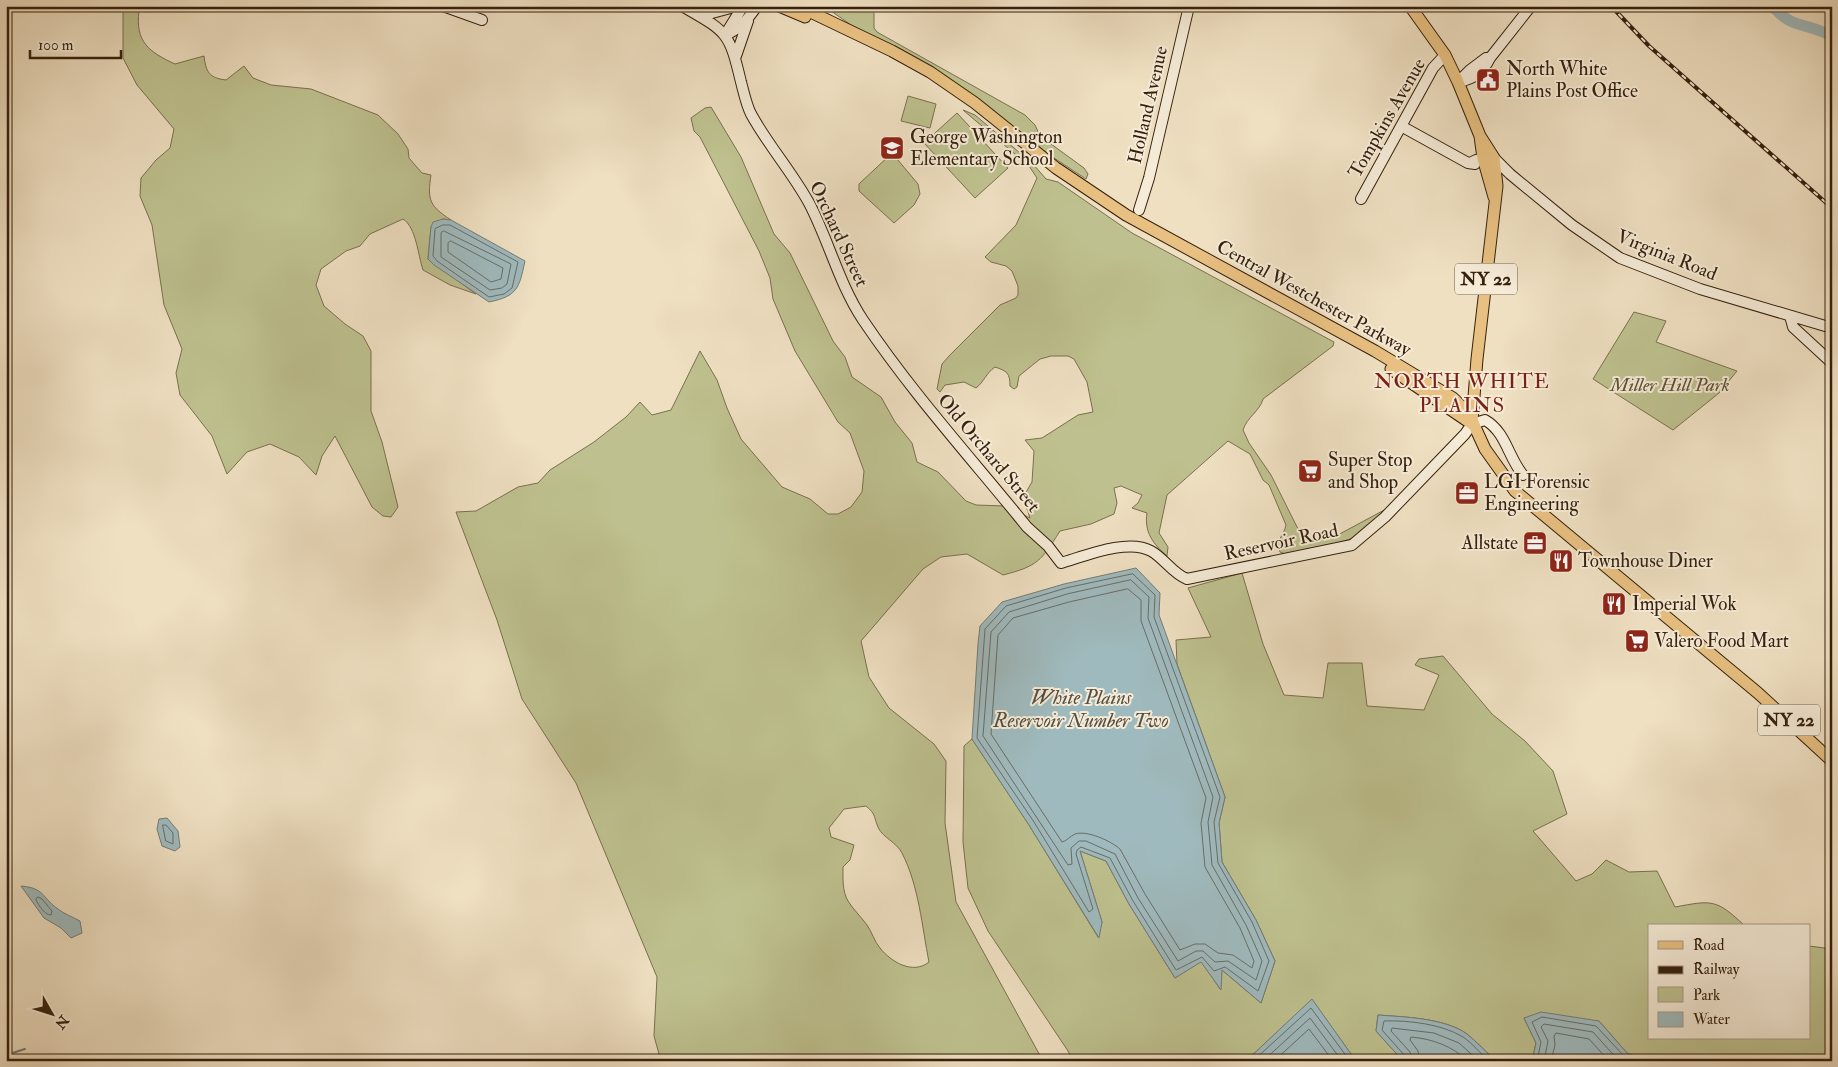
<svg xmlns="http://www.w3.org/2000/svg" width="1838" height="1067" font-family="'IM FELL Double Pica',serif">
<rect width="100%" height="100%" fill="#efe0c2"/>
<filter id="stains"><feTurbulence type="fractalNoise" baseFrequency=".004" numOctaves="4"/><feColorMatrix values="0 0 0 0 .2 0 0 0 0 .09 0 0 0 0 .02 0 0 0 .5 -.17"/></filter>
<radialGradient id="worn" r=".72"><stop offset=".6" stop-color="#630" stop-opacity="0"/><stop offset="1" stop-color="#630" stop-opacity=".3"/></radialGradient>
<path fill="#bec18f" stroke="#7a704e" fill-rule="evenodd" d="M123,6H145L139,11C135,42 149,52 175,64L204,56C206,72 209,78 226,80L244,66L253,78L271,85L311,89L378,115L398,134L408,149L409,158L422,173L431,175C427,201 430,206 451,220L443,219L431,227L428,259L476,294L450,285L423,270C418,255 416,227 403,219L370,234L360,246L346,251L321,269L316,285L324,306L345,324L363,336L371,351V411L382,442L398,507L391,517L383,516L372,507L335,436L322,456L316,475L299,457L270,444L247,452L227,474L212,436L180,395L176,373L182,349L164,305L152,225L140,196L141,178L156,160L170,148L174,129L137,85L123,58Z
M824,6L866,8L872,6L874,9V28L877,32L1025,115L1035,125L1040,136L1084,168L1088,174L1086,179L1054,158L951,81L864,34Z
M908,96L936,104L930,128L901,121Z
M711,107L741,157L774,234L790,253L833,341L845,357L852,377L881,397L895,422L912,443L917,462L938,472L966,501L976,505L1005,506L1030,518L1025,503V494L1032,482L1034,451L1025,440L1042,438L1078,415L1093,412L1087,382L1074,359L1068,356H1051L1040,359L1019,376L1017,387L1014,389L1010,386C1010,373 1007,371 995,367C986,373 984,382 976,388L964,382L945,385L940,392L937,389L942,364L950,355L1000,305L1016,298L1018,295V286L1012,271L1006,266L991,262L985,257L1016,225L1037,178L1029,166L963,110L975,115L1033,164L1046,179L1058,182L1132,233L1334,342L1333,346L1263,399C1260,411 1247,417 1243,430L1249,443L1271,475L1297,527L1306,538L1315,541L1334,537L1388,508L1355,537L1323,549L1285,554L1280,552C1275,540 1284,536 1286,525L1269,485L1263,480L1250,454L1228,441L1167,495L1159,533L1168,547L1167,556C1153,544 1144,532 1147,513L1132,508L1138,503L1142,495L1121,486L1114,488L1117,503L1114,514L1091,524L1060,531C1041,561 1038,566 1003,575L967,554L941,557L923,569L861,641L869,677L889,708L934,744L946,761L945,823L956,902L1043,1061H661L654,1036L657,977L576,783L522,699L497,620L456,512L476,511L518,487L538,483L550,470L594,442L626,417L640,402L652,415L671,410L700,351L717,380L727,408L741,439L782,487L810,499L828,514H838L851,507L862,492L864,471L850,433L838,422L795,351L773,299L770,278L759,251L700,137L694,131L691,118L705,108ZM866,806C877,815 873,817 879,829C882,836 897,843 902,853C919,886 922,927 929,962C913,975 891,962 880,948C874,941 872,932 867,925C861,917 853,909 848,901C842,891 843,877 843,867L850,860L854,845L831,837L829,828L844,809Z
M957,113L1008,168L975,198L924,143Z
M892,153L918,184L920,194L914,205L894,223L859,191V184Z
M1634,312L1666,321L1656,342L1737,371L1719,393L1673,430L1593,379Z
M1242,573L1263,644L1284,695L1323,698L1328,663H1362L1367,706L1424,710L1439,675L1415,665L1419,659L1443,656L1492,714L1525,741L1553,771L1567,814L1533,831L1576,881L1592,874L1606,860L1629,872L1657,871L1675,907C1713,900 1716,899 1745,926H1649V1038H1809V946L1832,949V1061H1644L1627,1053L1599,1021L1524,1018L1536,1043L1532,1061H1496C1486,1052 1477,1042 1467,1034C1445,1018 1404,1017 1378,1015L1376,1031L1403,1061H1356L1312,1000L1246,1061H1073L1068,1051L988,931L968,888L963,842L964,746L972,739L1029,825L1098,937L1102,922L1080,851L1106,861L1129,904L1175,978L1201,961L1220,989L1222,970L1261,1003L1275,961L1256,920L1222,862L1219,823L1225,797L1177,664L1176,640L1211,637L1188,588Z"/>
<path fill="#9fbabe" stroke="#757c77" d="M443,219L451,220L525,261C519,288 518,296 489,302L434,265L428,259L431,227L433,222Z
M1136,568L1160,593L1159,615L1225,797L1219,823L1222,862L1256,920L1275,961L1261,1003L1222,970L1221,990L1201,962L1175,978L1129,904L1106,861L1080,851L1102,922L1099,938L1029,825L972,739L978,644L980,626L1002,602L1064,584Z
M167,818L178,831L180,847L175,851L162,846L157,829L159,819Z
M21,886C45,888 42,898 58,909C64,914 73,917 80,921L82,933L71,938L61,928L44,918Z
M1312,999L1356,1061H1246Z
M1541,1012L1599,1021L1627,1053L1644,1061H1532L1536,1043L1524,1018Z
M1378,1015C1404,1017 1445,1018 1467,1034C1477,1042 1486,1052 1496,1061H1403L1376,1031Z"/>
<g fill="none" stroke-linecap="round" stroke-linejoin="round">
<path stroke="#6a6d66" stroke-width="1" d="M443,225H450L518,262L512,288L504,294L489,297L437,261L433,256L435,229Z
M444,231L511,264L507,284L502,288L490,290L441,257V233Z
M451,241L503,268L501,279L491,282L448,252V243Z
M1133,574L1155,595L1154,617L1220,797L1214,822L1218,863L1252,922L1269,961L1258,991L1225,967L1214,971L1202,957L1176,970L1133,901L1110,858L1081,847L1077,850L1076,854L1093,909L1089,912L1034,822L977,738L985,629L1006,606L1066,588Z
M1131,580L1149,597L1148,618L1213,797L1208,822L1212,865L1246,925L1262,961L1256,980L1228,961L1215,962L1203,951H1196L1178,961L1138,898L1115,854L1086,841H1079L1071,848L1072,864L1068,865L983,736L991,632L1009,612L1067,594Z
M1128,589L1141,600V621L1206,798L1201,823L1205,867L1240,928L1254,961L1252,968L1233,955L1218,953L1205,944H1195L1180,950L1145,894L1120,849C1111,841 1087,830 1075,834C1070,836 1067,841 1062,842L991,734L998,635L1013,618L1069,602Z
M163,825H166L173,833V844L166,841Z
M38,897L42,899L52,911L51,915C45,915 39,906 36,900Z
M1253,1061L1311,1008L1350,1061
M1263,1061L1310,1018L1342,1061
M1274,1061L1309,1029L1333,1061
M1406,1061L1405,1056L1382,1030L1384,1021C1408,1020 1442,1024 1463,1037C1472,1043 1480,1053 1489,1061
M1413,1061L1410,1052L1391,1031L1392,1028L1434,1033L1459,1043L1479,1061
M1420,1061L1418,1051L1410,1040L1411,1037C1433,1039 1452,1046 1468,1061
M1537,1061L1541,1042L1532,1022L1542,1017L1596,1026L1624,1056L1632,1061
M1544,1061L1548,1041L1541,1027L1544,1024L1593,1032L1619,1061
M1551,1061L1555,1045L1554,1036L1556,1033L1589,1039L1609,1061"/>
<path stroke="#757c77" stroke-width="2" d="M6,1055L25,1049"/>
<path stroke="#9fbabe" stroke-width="11" d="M1772,6C1780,14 1787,21 1798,24C1810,28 1821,29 1832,37"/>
<defs>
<path id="secondary" d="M443,6L482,20
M682,6C727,32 729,31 741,82C744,93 746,104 751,114C768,145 792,172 809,203C829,241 839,284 863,320C912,393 972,459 1027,527L1048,546L1061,563C1085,556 1128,538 1151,551C1164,558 1173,574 1187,579L1352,545L1385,517L1465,434L1472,424L1485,420C1506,432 1508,457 1523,475
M695,13H712L738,6
M725,35C740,29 748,19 757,6
M725,35L743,6
M736,56L748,21
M1486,58H1490C1483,72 1475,79 1458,82L1470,70Z
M1490,58L1531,6
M1401,126L1468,163L1475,164
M1470,163L1476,160L1494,158L1510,174L1572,225L1620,258L1700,289L1832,328
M1361,199L1433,68L1445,55
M1139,210L1149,178L1189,6
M1790,316L1793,327L1832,363"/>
<path id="primary" d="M779,6L805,17
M798,6L892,51L930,72L975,103L1056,168L1126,215L1375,351L1453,398L1469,414L1485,449L1515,491L1758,693L1832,761
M1410,6L1445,55L1458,82L1480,136L1483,158L1494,197
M1391,369L1472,424
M1472,422L1477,359L1497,186L1494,158L1480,136"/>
</defs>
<use href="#secondary" stroke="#35200d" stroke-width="12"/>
<use href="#primary" stroke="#35200d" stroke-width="13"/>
<use href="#secondary" stroke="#f5ebd7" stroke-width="10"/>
<use href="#primary" stroke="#e8c081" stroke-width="11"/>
<defs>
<path id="rail" d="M1611,6L1649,46L1832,208"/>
</defs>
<use href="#rail" stroke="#35200d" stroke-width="4"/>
<use href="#rail" stroke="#f5ebd7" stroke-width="2" stroke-dasharray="5.5" stroke-linecap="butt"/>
</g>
<defs>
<symbol id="civic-square" viewBox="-11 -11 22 22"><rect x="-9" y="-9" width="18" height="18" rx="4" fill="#8f2418" stroke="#f5ebd7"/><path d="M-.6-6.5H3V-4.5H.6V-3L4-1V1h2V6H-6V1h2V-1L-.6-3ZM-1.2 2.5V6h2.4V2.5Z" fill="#fff"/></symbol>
<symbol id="school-square" viewBox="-11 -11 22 22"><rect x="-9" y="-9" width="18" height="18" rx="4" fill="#8f2418" stroke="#f5ebd7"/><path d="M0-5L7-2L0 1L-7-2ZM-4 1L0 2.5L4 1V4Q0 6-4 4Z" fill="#fff"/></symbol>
<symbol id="supermarket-square" viewBox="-11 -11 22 22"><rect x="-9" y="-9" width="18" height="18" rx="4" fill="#8f2418" stroke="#f5ebd7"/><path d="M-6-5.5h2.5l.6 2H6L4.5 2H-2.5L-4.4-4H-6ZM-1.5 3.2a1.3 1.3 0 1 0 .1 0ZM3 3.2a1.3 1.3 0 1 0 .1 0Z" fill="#fff"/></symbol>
<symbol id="office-square" viewBox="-11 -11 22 22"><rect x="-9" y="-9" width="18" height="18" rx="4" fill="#8f2418" stroke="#f5ebd7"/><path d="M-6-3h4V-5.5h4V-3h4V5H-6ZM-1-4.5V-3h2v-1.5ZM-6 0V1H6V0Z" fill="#fff"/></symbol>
<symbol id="restaurant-square" viewBox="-11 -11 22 22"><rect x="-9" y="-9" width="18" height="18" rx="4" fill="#8f2418" stroke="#f5ebd7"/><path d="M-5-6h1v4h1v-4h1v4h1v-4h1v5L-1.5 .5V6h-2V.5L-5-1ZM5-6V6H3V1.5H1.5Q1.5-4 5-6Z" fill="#fff"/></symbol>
</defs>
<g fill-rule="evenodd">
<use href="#civic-square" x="1474" y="66" width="28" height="28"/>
<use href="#school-square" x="878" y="134" width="28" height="28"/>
<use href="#supermarket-square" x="1296" y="457" width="28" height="28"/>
<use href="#office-square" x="1453" y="479" width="28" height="28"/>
<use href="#office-square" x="1521" y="529" width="28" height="28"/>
<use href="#restaurant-square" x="1547" y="547" width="28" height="28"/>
<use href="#restaurant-square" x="1600" y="590" width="28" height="28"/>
<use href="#supermarket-square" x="1623" y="627" width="28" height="28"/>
</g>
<g text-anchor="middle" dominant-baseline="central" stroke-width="4" stroke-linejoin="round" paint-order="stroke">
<g fill="#f5ebd7" stroke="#6f5d4a" stroke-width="1">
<rect x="1455" y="263.5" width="62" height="31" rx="4"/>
<rect x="1758" y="704.5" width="62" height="31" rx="4"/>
</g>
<g font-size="18" font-weight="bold" fill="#35200d">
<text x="1486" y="279">NY 22</text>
<text x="1789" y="720">NY 22</text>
</g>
<g font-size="19" fill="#35200d" stroke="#f5ebd7" text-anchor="start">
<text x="1506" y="69">North White<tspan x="1506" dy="22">Plains Post Office</tspan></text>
<text x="910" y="137">George Washington<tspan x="910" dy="22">Elementary School</tspan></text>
<text x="1328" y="460">Super Stop<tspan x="1328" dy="22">and Shop</tspan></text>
<text x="1484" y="482">LGI Forensic<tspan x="1484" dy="22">Engineering</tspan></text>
<text x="1518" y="543" text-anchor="end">Allstate</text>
<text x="1578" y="561">Townhouse Diner</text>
<text x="1632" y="604">Imperial Wok</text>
<text x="1654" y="641">Valero Food Mart</text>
</g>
<g font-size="19" fill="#35200d" stroke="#f5ebd7">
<text transform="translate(1148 105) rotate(-77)">Holland Avenue</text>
<text transform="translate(1387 118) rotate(-60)">Tompkins Avenue</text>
<text transform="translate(839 234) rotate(65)">Orchard Street</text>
<text transform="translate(1667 255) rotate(22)">Virginia Road</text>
<text transform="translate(1314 298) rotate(29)">Central Westchester Parkway</text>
<text transform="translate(989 453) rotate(50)">Old Orchard Street</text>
<text transform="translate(1281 542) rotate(-12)">Reservoir Road</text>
</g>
<g font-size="19" font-style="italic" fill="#5e5034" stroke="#f5ebd7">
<text x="1670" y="385">Miller Hill Park</text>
</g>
<g font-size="20" font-style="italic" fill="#554e42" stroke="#f5ebd7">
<text x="1081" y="697">White Plains<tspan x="1081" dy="23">Reservoir Number Two</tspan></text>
</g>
<g font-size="21" letter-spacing="1" fill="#7a1f14" stroke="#f5ebd7">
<text x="1462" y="381">NORTH WHITE<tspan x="1462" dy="24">PLAINS</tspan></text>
</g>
</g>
<rect width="1838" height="1067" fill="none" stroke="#efe0c2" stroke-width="25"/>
<rect x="8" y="8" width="1823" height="1052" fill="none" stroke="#35200d" stroke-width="2.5"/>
<rect x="12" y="12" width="1813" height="1042" fill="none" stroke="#35200d"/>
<rect x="1648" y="924" width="162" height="115" fill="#f5ebd7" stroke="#a89a86"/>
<rect x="1658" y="941" width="25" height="8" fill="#e8c081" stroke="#a89a86"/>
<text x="1693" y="950" font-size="15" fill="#35200d">Road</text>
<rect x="1658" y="966" width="25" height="8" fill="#35200d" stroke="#a89a86"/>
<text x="1693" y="974" font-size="15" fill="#35200d">Railway</text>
<rect x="1658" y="987" width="25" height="15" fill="#bec18f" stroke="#a89a86"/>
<text x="1693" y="1000" font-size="15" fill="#35200d">Park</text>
<rect x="1658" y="1012" width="25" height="15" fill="#9fbabe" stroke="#a89a86"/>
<text x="1693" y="1024" font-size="15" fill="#35200d">Water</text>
<g transform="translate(52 1014) rotate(129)" stroke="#f5ebd7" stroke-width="4" paint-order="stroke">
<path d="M0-4L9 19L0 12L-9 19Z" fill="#35200d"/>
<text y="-8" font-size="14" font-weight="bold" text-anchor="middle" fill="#35200d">N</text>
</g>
<path d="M30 50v8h91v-8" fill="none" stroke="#35200d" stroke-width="2.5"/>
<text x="38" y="50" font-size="15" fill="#35200d" stroke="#f5ebd7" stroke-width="4" paint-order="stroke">100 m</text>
<rect width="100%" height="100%" filter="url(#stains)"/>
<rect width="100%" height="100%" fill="url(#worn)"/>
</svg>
